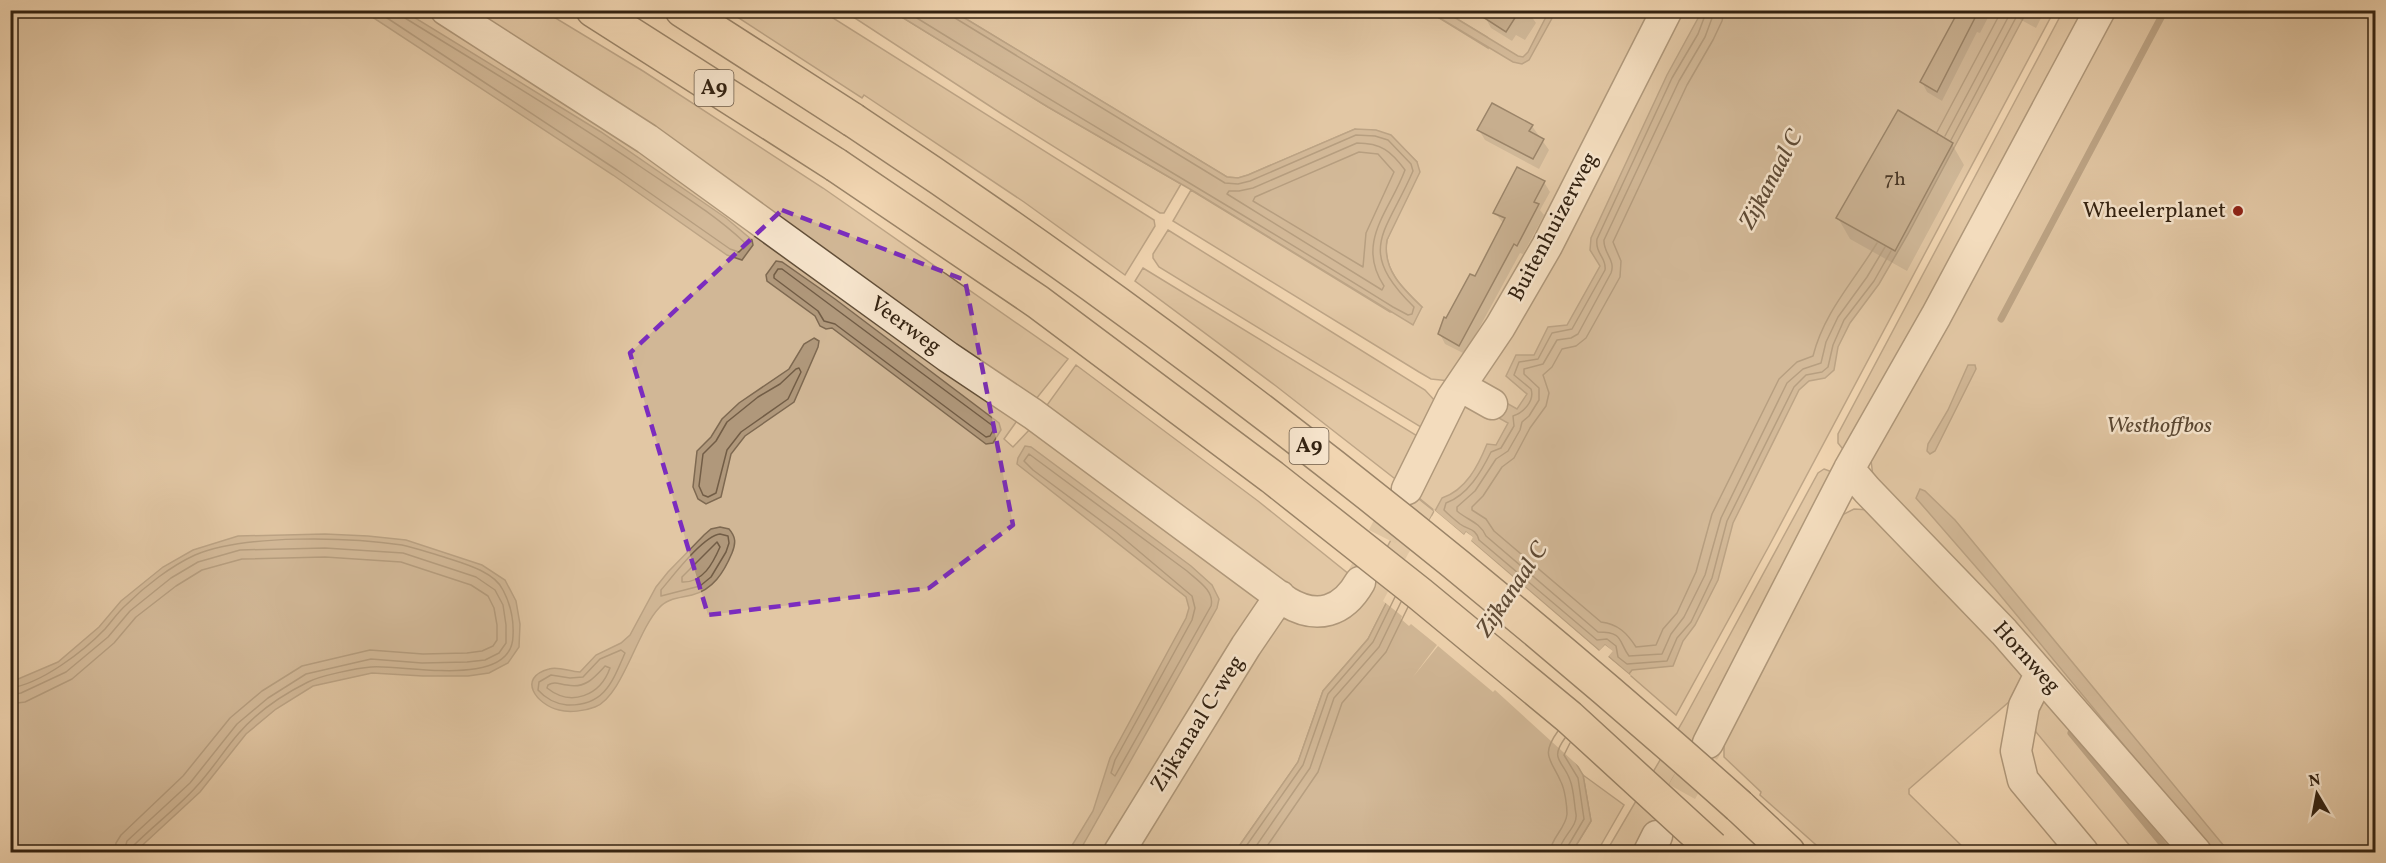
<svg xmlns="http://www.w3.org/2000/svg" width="2386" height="863" font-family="Vollkorn,serif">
<rect width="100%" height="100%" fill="#f1d5b1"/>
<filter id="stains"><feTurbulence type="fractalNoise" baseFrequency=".00333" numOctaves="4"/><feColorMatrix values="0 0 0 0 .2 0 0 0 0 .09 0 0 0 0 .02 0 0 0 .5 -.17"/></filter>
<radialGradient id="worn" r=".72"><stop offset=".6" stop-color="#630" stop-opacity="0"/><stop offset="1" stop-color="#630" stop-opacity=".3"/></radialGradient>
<path fill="#d1b796" stroke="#826c54" stroke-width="1.5" d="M10,11H424L601,123L1019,418L1004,439L1013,447L1032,427L1247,580L1261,603L1113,852H11Z
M450,11H544L643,71L823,188L1068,359L1032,404Z
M728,11H822L1154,220L1155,226L1125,275L1024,202L864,95L862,98Z
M844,11H892L1048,107L1181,184L1164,213H1160L1002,114Z
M953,11H1428L1488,48L1487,37L1444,11H1659L1561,204L1450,381L1431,379L1419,372L1173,221L1191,190L1390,312L1422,307C1402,288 1382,269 1387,240L1417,162L1406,151L1355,129L1248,175L1238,178L1227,177Z
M1674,11H2054L1769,546L1676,715L1608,656L1612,651L1605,645L1600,651L1470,540L1472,537L1464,535L1413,493L1474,385Z
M2063,11H2092L1845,448H1842L1838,443V434Z
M2115,11H2375V852H2203L1873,477L1871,460Z
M1168,230L1425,390L1435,401L1424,429L1159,267L1153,258V254Z
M1143,268L1419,437L1403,485L1276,386L1135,281Z
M1076,365L1258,501L1355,579L1329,596L1305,599L1042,412Z
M1824,469L1832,472L1701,736L1673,778L1649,824L1638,852H1606L1683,721L1818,473Z
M1415,496L1434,511L1368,639L1323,691L1298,762L1235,852H1129L1275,621L1357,602Z
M1854,509L1870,510L1884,519L2023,676L2021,690L2010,701L1909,789V794L1968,852H1824L1760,795L1761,792L1724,757V739L1842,515Z
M2041,696L2182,852H2135L2036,732L2033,723Z
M1583,775L1624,805L1597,852H1572L1591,821Z"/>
<path fill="#b0987b" stroke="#7e6951" stroke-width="1.5" d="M363,11H404L601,132L726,218L752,240L753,245L742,260L727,255L613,175Z
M892,11H953L1227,177L1238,178L1248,175L1355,129L1376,130L1391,135L1417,162L1420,172L1387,240C1382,269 1402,288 1422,307L1413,325L1195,192L1048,107Z
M1428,11H1444L1518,56L1523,57L1528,52L1549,11H1556L1529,60L1522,64L1513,62Z
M1702,11H2027L1908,234L1879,284L1850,323L1838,347L1834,370L1825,378L1809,381L1799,390L1733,523L1718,580L1695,625L1683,641L1673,666L1632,670L1629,674L1608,656L1612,651L1605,645L1600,651L1470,540L1472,537L1466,532L1464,535L1435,511L1442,498C1466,490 1478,466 1487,444L1496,445L1508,423L1488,412L1496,397L1517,409L1527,394L1506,376L1516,355H1534L1548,327L1567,325L1600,266L1590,250L1591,238L1667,75Z
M776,261L782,262L835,299L999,423L1001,430L993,443L986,444L832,328L826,329L820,326L815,316L767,281L766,275Z
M814,338L819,341L818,347L794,402L745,436L731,454L721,497L706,504L698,499L693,487L697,451L711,437L722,419L739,403L789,369L804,344Z
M1968,365H1975L1976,369L1935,451L1930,454L1927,451L1928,444L1948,410Z
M1025,446L1031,447L1191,566L1212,585L1219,599L1217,608L1079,852H1068L1093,811L1110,758L1186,618L1189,608L1186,597L1017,464L1018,458Z
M1920,489L1925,491L1955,520L2229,852H2212L1996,590L1916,498Z
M720,527L729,529C736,537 736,543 732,553C724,572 713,590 692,595C681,598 667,598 659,608C637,631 622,697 595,707C585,711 569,713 559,710C537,705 516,678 549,669C559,666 570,672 580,672L596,655L621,643L630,635L656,587L668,572L704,535L711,529Z
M325,534L368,536L406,540L482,565L505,580L516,601L520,624L519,647L508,663L489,673L468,676H423L372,673L313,686L276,709L246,734L200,792L135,852H11V682L58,662L99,627L121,601L163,567L193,550L238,536Z
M1410,556L1570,753L1583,775L1591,821L1572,852H1235L1298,762L1323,691L1368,639Z"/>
<path fill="#f1d5b1" d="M1433,509L1464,535L1466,532L1473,537L1471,541L1599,651L1605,645L1613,651L1608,657L1631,676L1627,677L1606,658L1608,651L1605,649L1599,654L1629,681L1574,753L1584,771L1495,690L1493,692L1438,646L1413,677L1437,645L1411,624L1409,626L1401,619L1402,616L1383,601L1408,554L1432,516L1436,515Z"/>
<path fill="#0003" d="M1489,10H1527L1536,23L1525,40L1516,35L1512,41L1491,28L1485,17Z
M1950,10H1992L1980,33L1977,32L1942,101L1927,92L1922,82L1956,19Z
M2003,10H2045L2036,28Z
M1532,126L1549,150L1539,169L1485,140L1479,130Z
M1952,144L1964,165L1907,271L1850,239L1838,218Z
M1544,182L1550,192L1540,210L1544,215L1523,254L1520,253L1465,354L1445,344L1440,334L1475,278L1504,224L1495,213Z"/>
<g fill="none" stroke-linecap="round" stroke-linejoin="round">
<path stroke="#725d46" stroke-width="1.5" d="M375,10L617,170L730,249L739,252L745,246L744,242C713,213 676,191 641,167C564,114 484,67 405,18L402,10
M904,10C1066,111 1231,206 1393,307L1408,315L1412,314L1414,307C1355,249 1386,234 1413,171L1411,164L1388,140L1375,136L1356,135L1250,181L1238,184L1225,183L955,18L951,10
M1707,10L1698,34L1672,78L1597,239C1595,254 1607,258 1605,270L1572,329L1552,333L1538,359L1519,362L1514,375L1531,389C1535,401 1523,413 1513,416L1514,426L1501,448L1491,452C1481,472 1468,495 1446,503L1444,510C1449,515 1455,520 1460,524C1468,530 1476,528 1479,540L1597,640L1607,639L1616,646L1618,657L1627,664L1667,661L1677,638L1691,622L1712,578L1727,521L1794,387L1806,375L1822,372L1828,367L1833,345L1844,320L1874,281L1891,251
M1715,10L1705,37L1679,81L1604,240C1603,253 1616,260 1611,273L1578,334L1571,338L1557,340L1543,364L1524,369V374L1539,388V400L1529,416L1522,422L1520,430L1508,451L1496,459L1475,491L1457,507V511C1467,520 1480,522 1486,536L1598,632C1624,632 1618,641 1629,656L1662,654L1671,634L1684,617L1705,575L1721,518L1787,383L1803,369L1821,363L1826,342L1838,317L1867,277L1885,247
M1724,10L1722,21L1713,40L1687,85L1613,242L1621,261L1620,277L1586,338L1576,346L1562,349L1552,367L1543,375L1549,393L1546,406L1530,428L1514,458L1502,467L1483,496L1472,507V510L1486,519L1494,531L1601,622C1618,624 1627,633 1636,647L1656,645L1663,629L1677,613L1696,572L1712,514L1779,379L1797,362L1813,356C1824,312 1854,281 1877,243
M1937,132L2002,10
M1945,136L2012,10
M1951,140L2020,10
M1357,143C1381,143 1391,151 1405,170C1390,211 1355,242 1384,286L1382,290L1227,194L1229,191H1239L1253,188Z
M1359,152L1378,154L1394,172L1366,233L1363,267L1253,201L1255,197Z
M778,269H782L993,426L994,429L990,436L986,437L971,426L835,324L824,321L818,311L774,278V275Z
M796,369L799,368L801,372L788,399L741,432L727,450L716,493L708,497L703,495L699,486L703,454L716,441L727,422L758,397L780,384Z
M1029,454L1187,571C1197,580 1215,591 1211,606L1115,776L1111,773L1115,760L1192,620L1195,608L1192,596L1116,532L1033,470L1024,461Z
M720,534L728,536L729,543L726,552L711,577L700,586L661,596V590C673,576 703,536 720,534Z
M717,542L720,547C713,563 703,583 682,582V577Z
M621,650L625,653C612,683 604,706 567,705C556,704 545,698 538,690L539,682L551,675L570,678L583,677L600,659Z
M605,666L610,668C600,696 571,707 547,688L548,685C555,681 559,684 567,685C585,689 594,678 605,666Z
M10,688C41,684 84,651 105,629C112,621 118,612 126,605C145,586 171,566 195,555C245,534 349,537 402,545C416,548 430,553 444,557C462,563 494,571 503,590C511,605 514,619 513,636C512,690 404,664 371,667C357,668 319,676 308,682C284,694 257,712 239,733C224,750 212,770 196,787C177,808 153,826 133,846L131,852
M10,695L21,693L66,672L108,637L130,611L171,578L198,562L240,550L325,548L403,553L476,577L495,590L503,605L506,625V643L499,653L485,660L467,662L422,663L371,659L306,674L268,698L237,724L190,783L127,841L124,852
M10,704L25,702L72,679L114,643L136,617L176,586L202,570L242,559L325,557L401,562L471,585L488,596L494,608L497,625V640L493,646L482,651L467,653L423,654L370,650L302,666L262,691L230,718L183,776L121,835L116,843L115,852
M1242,852L1303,765L1328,694L1373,642L1395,597
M1252,852L1310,768L1334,698L1379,647L1401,602
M1263,852L1318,772L1342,703L1386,652L1408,607
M1550,852C1551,838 1566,828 1567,814C1567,806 1565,790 1561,782C1551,759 1540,756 1558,731
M1559,852C1560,838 1578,827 1576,814C1574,803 1574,790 1570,780C1563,760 1549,760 1565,738
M1567,852L1568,846L1584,819L1578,778L1564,755L1570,743"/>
<path stroke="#7e6951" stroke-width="7" d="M2001,319L2165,10
M2071,733L2169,852"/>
</g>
<path fill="#967f64" stroke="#321" stroke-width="1.5" d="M1472,10H1520L1506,32Z
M1959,10H1979L1937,92L1920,82Z
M1492,103L1533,125L1529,131L1544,139L1533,159L1477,130Z
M1898,110L1953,143L1895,251L1836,218Z
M1517,167L1545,181L1534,202L1539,204L1517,246L1514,244L1459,346L1438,334L1444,317L1446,318L1470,274L1475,276L1505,218L1493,213Z"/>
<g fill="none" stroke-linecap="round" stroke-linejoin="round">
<path stroke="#cbb191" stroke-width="30" stroke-dasharray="30 15" stroke-linecap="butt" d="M1362,577L1404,494
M1660,831L1707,747"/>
<defs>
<path id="minor" d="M446,10L647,139L948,357L1033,414L1287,602C1317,620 1343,612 1360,582
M1460,386L1492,404
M1849,469L1867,490L2004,632L2196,852
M1407,489L1452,398L1500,327L1547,246L1667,10
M2040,674L2024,706L2016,751L2023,780L2083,852
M1708,743L1849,469L1936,316L2100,10
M1119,852L1246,646L1280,596
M1649,852L1657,836"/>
<path id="highway" d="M593,10L836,165
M682,10L853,120
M1739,806L1788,852"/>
</defs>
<use href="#minor" stroke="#624f39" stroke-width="33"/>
<use href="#highway" stroke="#321" stroke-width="36"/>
<use href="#minor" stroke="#f6e4cc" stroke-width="30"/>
<use href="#highway" stroke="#f1d5b1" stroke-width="33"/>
<defs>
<path id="highway-bridge" d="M853,120C1165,326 1460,557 1739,806
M836,165L1038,302L1272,477L1420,594L1569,717L1712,848"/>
</defs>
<use href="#highway-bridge" stroke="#321" stroke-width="36" stroke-linecap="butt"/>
<use href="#highway-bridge" stroke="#f1d5b1" stroke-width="33"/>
</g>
<path d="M0 0H2386V863H0ZM782,210L965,280L1013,525L929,588L708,615L630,353Z" fill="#f1d5b1" fill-opacity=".55" fill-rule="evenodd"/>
<path fill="none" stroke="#7b2cbf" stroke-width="4.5" stroke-dasharray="12 8" stroke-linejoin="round" d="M782,210L965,280L1013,525L929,588L708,615L630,353Z"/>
<circle fill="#8f2418" stroke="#f6e4cc" stroke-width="2" cx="2238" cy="211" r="6"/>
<g text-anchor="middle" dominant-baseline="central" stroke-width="5" stroke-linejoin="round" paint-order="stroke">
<g font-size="20" fill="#4c3926">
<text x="1895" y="180">7h</text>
</g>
<g fill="#f6e4cc" stroke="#6e5c49" stroke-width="1.5">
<rect x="694.5" y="70" width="39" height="36" rx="4.5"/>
<rect x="1289.5" y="428" width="39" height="36" rx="4.5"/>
</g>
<g font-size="21" font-weight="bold" fill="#321">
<text x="714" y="88">A9</text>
<text x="1309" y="446">A9</text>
</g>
<g font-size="22" fill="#321" stroke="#f6e4cc" text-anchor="end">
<text x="2226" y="211">Wheelerplanet</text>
</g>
<g font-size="22" fill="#321" stroke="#f6e4cc">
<text transform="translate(1554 227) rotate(-62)">Buitenhuizerweg</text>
<text transform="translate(905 326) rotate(36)">Veerweg</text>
<text transform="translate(2026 658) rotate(48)">Hornweg</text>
<text transform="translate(1198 724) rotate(-58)">Zijkanaal C-weg</text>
</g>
<g font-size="22" font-style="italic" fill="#5a4732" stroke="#f6e4cc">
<text x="2159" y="426">Westhoffbos</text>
</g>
<g font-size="24" font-style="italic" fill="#5f4b36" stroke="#f6e4cc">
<text transform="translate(1772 180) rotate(-62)">Zijkanaal C</text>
<text transform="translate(1513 590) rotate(-56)">Zijkanaal C</text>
</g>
</g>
<rect width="2386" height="863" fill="none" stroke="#f1d5b1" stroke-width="36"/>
<rect x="12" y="12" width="2362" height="839" fill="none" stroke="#321" stroke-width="3"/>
<rect x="18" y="18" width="2350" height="827" fill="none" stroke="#321" stroke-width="1.5"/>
<g transform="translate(2317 794) rotate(350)" stroke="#f6e4cc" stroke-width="4.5" paint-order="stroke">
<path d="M0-4.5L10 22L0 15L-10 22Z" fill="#332211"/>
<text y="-9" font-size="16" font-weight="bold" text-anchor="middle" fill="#332211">N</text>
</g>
<rect width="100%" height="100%" filter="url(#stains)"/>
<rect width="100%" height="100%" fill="url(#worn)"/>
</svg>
